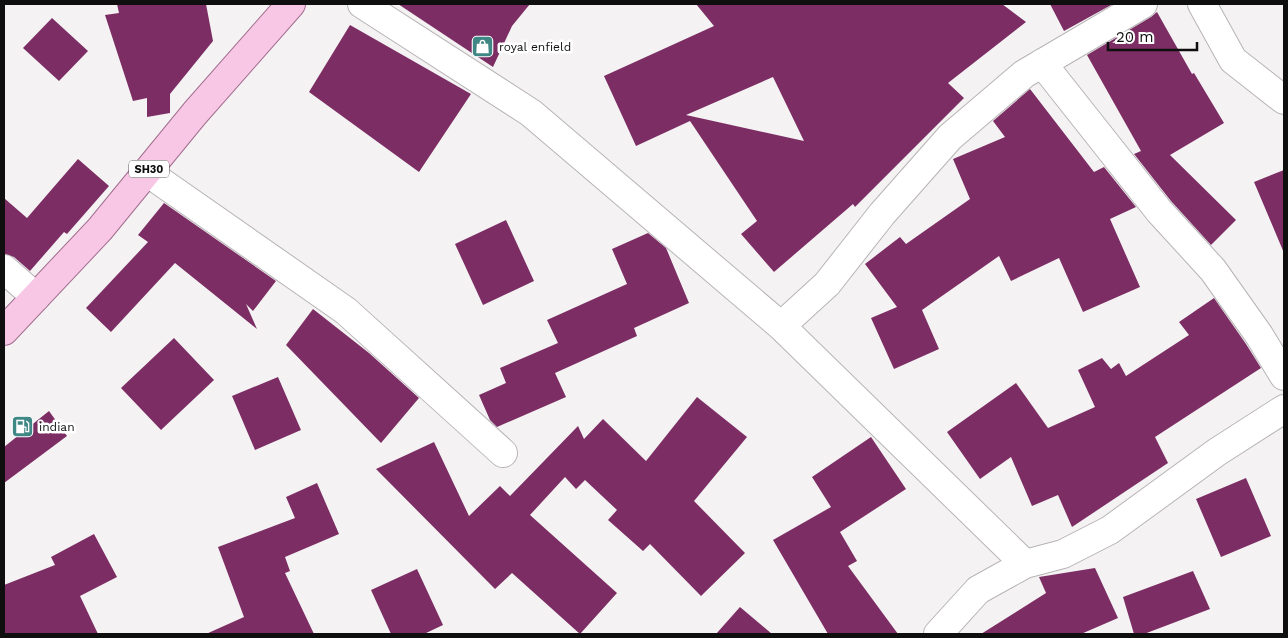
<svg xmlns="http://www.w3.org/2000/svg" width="1288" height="638" font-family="'Work Sans',sans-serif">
<rect width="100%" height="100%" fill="#f5f2f4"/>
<path fill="#7c2e64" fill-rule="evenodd" d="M117,4H206L213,41L170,94V113L147,117V98L133,101L105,15L119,13Z
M398,4H530L512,26L493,67Z
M696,4H1002L1026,22L948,83L964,98L855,207L853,204L774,272L741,234L757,221L690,121L636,146L604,76L714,26ZM773,77L804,141L686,115Z
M1050,4H1113L1064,31Z
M1157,12L1192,74L1194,73L1224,123L1170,155L1236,220L1211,245L1171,201L1134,154L1141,151L1087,55L1151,17Z
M52,18L88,51L59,81L23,48Z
M350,25L471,94L419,172L309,92Z
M1030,89L1094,172L1104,167L1136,207L1110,219L1140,287L1083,312L1059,258L1011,281L999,256L922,310L939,349L894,369L871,318L897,307L865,264L900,237L906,244L970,199L953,159L1005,137L993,121Z
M78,159L109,186L67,234L64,232L30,271L14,257L4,254V198L27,218Z
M1284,170V253L1254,182Z
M164,203L276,281L253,311L246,304L257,329L175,263L111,332L86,308L148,242L138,235Z
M506,220L534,281L483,305L455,244Z
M648,233L666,248L689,303L634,328L637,336L555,373L566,397L497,427L490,420L479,395L506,383L500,368L558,343L547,320L627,284L612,249Z
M1214,298L1246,344L1261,368L1155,437L1168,463L1072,527L1058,495L1032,506L1011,457L980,479L947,432L1016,383L1048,428L1095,407L1078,370L1102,358L1111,369L1119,363L1126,376L1189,335L1179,322Z
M313,309L369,353L419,398L381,443L286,345Z
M174,338L214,380L161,430L121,388Z
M278,377L301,430L255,450L232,396Z
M697,397L747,437L694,501L745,553L701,596L650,544L643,551L608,520L617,510L585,480L576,489L565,477L530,515L617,593L580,634L512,573L495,589L376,469L434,442L469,516L500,486L510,496L578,426L584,439L603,419L646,461Z
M49,411L67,436L4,483V447Z
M871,437L906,489L840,532L857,561L848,566L898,634H828L773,540L831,507L812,477Z
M1246,478L1271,536L1221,557L1196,499Z
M317,483L339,534L285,557L290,571L285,573L314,634H206L244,617L218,547L295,518L286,497Z
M94,534L117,577L80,596L98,634H4V585L55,565L51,557Z
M1095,568L1118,618L1081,634H981L1046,593L1039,577Z
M417,569L443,625L424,634H391L371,590Z
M1193,571L1210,609L1144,634H1134L1123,597Z
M740,607L772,634H716Z"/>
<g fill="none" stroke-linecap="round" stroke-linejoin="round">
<defs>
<path id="street" d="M362,4L531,113L781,326L1025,564
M1042,63L1159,211L1213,270L1259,335L1284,376
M147,172L346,311L503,453
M4,269L36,297
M781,326L827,284L882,214L950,137L1024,74L1143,4
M938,634L978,590L1025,564L1063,554L1110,530L1217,452L1284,409"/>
<path id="secondary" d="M1202,4L1233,60L1284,100"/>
<path id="primary" d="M4,331L100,229L195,113L291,4"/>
</defs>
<use href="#street" stroke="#b7b4b6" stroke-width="30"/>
<use href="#secondary" stroke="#b7b4b6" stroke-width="30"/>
<use href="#primary" stroke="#a26e8f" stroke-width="30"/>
<use href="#street" stroke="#fff" stroke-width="28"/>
<use href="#secondary" stroke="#fff" stroke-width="28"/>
<use href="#primary" stroke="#f7c7e5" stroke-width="28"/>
</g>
<defs>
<symbol id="shop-square" viewBox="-11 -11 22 22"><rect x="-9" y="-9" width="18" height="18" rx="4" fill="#3f8784" stroke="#fff"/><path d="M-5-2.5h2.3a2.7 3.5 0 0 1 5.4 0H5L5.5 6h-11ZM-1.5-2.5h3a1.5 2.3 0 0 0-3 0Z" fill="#fff"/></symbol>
<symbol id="fuel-square" viewBox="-11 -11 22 22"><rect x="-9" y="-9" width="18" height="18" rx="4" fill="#3f8784" stroke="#fff"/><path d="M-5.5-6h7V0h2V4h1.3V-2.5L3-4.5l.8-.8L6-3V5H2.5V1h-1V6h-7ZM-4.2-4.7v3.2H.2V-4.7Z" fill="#fff"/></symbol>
</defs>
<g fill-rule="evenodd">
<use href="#shop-square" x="470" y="34" width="25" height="25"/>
<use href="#fuel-square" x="10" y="414" width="25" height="25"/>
</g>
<g text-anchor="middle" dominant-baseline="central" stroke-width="5" stroke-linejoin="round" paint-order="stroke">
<rect fill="#fff" stroke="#585757" stroke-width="1" x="129" y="160.5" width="40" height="17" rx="4"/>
<g font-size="11" font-weight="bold" fill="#100f0f">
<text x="149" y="169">SH30</text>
</g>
<g font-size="12" fill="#100f0f" stroke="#fff" text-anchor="start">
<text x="499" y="47">royal enfield</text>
<text x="39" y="427">indian</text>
</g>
</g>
<rect width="1288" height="638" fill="none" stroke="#100f0f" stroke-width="10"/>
<path d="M1108 42v8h89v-8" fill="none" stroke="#100f0f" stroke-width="2.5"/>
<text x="1116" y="42" font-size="15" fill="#100f0f" stroke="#ffffff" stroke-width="4" paint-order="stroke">20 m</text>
</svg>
